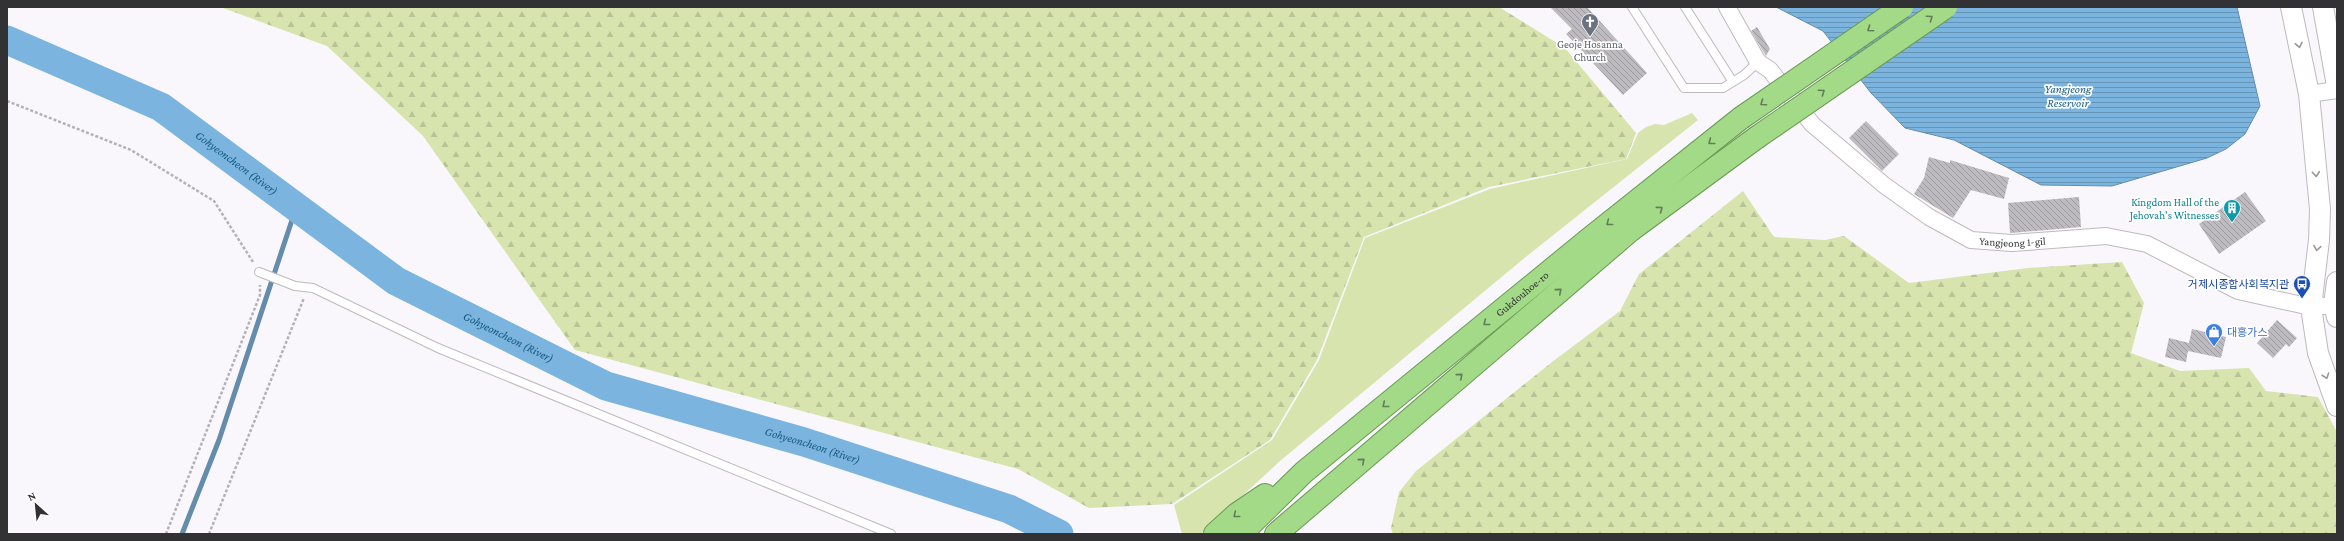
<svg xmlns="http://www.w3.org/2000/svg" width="2344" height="541" font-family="'Crimson Pro','Noto Sans KR',serif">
<defs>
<pattern id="forest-firs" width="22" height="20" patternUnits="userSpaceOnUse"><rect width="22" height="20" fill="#d7e4ae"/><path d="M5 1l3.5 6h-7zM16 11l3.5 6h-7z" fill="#b9c496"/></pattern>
<pattern id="water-rules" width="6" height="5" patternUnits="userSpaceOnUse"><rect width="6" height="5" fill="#7bb5df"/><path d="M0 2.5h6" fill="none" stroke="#6594b5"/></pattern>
<pattern id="building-back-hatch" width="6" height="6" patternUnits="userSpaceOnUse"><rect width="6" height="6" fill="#bebbc0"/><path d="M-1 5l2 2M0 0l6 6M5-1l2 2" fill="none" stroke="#9b999d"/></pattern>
</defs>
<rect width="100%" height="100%" fill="#faf7fc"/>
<path fill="#d7e4ae" d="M1692,113L1698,120L1527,256L1280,461L1201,534H1182L1174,505L1272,440L1319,360L1365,238L1490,189L1627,159L1638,133L1646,127L1655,124L1664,125Z"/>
<path fill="url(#forest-firs)" d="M220,7H1499L1565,48L1636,133L1626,159L1489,187L1364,237L1317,360L1270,440L1172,504L1089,508L1018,469L575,350L423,136L327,46Z
M1743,191L1774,237L1825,240L1844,236L1909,283L2028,268L2122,262L2144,303L2131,353L2180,371L2249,368L2266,391L2318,397L2337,432V534H1393L1391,528L1399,492L1416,471L1552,362L1620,311L1639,274Z"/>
<path fill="url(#water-rules)" stroke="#658dab" d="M1776,7H2237L2260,106L2245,134L2226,149L2207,158L2112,186L2041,185L1954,140L1905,128L1871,93L1823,31Z"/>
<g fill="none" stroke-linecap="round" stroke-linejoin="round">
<path stroke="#658dab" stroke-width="5" d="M182,534L219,440L296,208"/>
<path stroke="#7bb5df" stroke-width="29" id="s1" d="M7,40L161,107L396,281L606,386L804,442L1009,509L1059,534"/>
</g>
<path fill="url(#building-back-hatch)" d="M1550,7H1587L1647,73L1623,95L1566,34L1572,29Z
M1757,27L1770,49L1766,56L1751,31Z
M1866,121L1899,154L1882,171L1849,138Z
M1929,157L1950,163V160L2009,178L2004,199L1971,190L1953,218L1914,194L1924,178Z
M2245,192L2266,221L2219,254L2199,224Z
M2079,197L2081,227L2010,233L2008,203Z
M2277,320L2297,338L2289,347L2286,344L2273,358L2257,343Z
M2192,329L2226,337L2221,358L2188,351L2186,362L2165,357L2169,338L2189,343Z"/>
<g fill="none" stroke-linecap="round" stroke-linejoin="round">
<defs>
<path id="service" d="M1632,7L1684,88H1723L1744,75L1758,62
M1685,7L1733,82
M259,272L295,286L313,288L438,348L891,534"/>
<g id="minor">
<path id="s2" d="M1727,7L1758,62L1770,70L1812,124L1884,185L1929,217L1971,240L2012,243L2106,236L2147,244L2238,291L2311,307L2334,305"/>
<path d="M2309,94L2337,90"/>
</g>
<path id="tertiary" d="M2291,7L2309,94L2320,209L2319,240L2311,307L2318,353L2337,406
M2323,7L2337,86
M2337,282L2334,305L2337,317"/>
<g id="trunk">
<path d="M1215,534L1237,514L1265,495"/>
<path id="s3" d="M1241,534L1304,472L1589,239L1741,118"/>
<path d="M1276,534L1631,230L1756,138"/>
</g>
</defs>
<use href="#service" stroke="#bdbabe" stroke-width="10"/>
<use href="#minor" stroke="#bdbabe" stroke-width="18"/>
<use href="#tertiary" stroke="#bdbabe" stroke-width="22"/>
<use href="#trunk" stroke="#6c9956" stroke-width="24"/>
<path stroke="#b5b2b6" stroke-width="2.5" stroke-dasharray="3 2" stroke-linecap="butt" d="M7,101L131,150L214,201L253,262
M166,534L260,295V285
M209,534L304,298"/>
<use href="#service" stroke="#fff" stroke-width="8"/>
<use href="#minor" stroke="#fff" stroke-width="16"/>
<use href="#tertiary" stroke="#fff" stroke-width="20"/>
<use href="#trunk" stroke="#a2da87" stroke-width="22"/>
<defs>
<path id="trunk-bridge" d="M1741,118L1902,7
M1756,138L1946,7"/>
</defs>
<use href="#trunk-bridge" stroke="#6c9956" stroke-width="24" stroke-linecap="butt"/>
<use href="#trunk-bridge" stroke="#a2da87" stroke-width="22"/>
</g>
<defs><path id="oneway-chevron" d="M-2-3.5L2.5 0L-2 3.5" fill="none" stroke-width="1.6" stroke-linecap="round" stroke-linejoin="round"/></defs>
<g stroke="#647d59">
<use href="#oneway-chevron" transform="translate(1930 18) rotate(-35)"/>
<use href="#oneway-chevron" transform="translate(1870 29) rotate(145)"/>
<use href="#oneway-chevron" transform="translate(1822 92) rotate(-35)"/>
<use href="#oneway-chevron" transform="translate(1763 103) rotate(145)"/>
<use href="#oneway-chevron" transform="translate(1711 142) rotate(142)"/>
<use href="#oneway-chevron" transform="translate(1660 209) rotate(-37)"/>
<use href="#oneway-chevron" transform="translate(1609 223) rotate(142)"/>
<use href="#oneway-chevron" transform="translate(1559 291) rotate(-40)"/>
<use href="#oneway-chevron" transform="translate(1486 323) rotate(141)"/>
<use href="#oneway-chevron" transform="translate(1460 376) rotate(-41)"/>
<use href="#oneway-chevron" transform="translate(1385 405) rotate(141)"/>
<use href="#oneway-chevron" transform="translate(1362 461) rotate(-41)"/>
<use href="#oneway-chevron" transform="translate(1236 515) rotate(141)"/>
</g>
<g stroke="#989899">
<use href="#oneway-chevron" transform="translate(2299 45) rotate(79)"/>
<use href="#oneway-chevron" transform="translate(2316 174) rotate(85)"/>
<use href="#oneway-chevron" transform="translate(2317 248) rotate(99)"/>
<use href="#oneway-chevron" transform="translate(2326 376) rotate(71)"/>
</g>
<defs>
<symbol id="church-pin" viewBox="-11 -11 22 30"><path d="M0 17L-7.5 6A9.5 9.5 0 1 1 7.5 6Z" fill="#6b7280" stroke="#fff"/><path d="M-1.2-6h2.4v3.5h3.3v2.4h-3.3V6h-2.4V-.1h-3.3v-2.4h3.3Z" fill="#fff"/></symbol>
<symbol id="building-pin" viewBox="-11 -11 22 30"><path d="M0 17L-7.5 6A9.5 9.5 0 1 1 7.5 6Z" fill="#0f9aa8" stroke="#fff"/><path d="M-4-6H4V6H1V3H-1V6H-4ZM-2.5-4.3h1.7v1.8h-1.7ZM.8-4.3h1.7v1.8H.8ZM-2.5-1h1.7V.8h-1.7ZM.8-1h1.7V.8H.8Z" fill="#fff"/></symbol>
<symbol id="bus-pin" viewBox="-11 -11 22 30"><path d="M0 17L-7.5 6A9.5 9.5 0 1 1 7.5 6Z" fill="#1a4fb4" stroke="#fff"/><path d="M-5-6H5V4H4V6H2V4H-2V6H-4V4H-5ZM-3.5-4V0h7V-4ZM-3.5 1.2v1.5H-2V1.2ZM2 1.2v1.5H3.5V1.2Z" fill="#fff"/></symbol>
<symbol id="shop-pin" viewBox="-11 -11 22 30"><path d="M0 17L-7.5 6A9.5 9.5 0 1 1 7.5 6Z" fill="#3f7fe0" stroke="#fff"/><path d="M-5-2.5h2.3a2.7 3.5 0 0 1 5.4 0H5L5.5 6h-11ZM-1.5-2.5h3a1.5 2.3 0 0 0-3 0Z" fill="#fff"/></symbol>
</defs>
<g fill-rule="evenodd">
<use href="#church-pin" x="1580" y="12" width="20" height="27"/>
<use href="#building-pin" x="2222" y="198" width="20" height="27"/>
<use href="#bus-pin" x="2292" y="274" width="20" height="27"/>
<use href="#shop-pin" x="2204" y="322" width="20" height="27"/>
</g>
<g text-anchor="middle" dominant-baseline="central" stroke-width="3.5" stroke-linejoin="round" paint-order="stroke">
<g font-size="11" fill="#5b616d" stroke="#fff">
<text x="1590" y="44">Geoje Hosanna<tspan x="1590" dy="13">Church</tspan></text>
</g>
<g font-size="11" fill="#0d838f" stroke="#fff" text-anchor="end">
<text x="2219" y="202">Kingdom Hall of the<tspan x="2219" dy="13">Jehovah's Witnesses</tspan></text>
</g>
<g font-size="11" fill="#323133" stroke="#fff">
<text stroke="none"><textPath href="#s2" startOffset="385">Yangjeong 1-gil</textPath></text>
<text stroke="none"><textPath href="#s3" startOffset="370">Gukdouhoe-ro</textPath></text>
</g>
<g font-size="11" fill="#164399" stroke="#fff" text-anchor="end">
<text x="2289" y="284">거제시종합사회복지관</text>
</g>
<g font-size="11" fill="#366cbe" stroke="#fff" text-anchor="start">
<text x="2227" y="332">대흥가스</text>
</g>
<g font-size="12" font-style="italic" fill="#175a83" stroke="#fff">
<text x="2068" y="89">Yangjeong<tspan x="2068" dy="14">Reservoir</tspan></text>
<text stroke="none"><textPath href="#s1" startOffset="262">Gohyeoncheon (River)</textPath></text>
<text stroke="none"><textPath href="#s1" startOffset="586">Gohyeoncheon (River)</textPath></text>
<text stroke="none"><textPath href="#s1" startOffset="910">Gohyeoncheon (River)</textPath></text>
</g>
</g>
<rect width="2344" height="541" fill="none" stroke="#323133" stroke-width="16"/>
<g transform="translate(36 505) rotate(333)" stroke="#ffffff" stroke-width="3" paint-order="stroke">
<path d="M0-3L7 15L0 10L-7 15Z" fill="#323133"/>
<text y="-6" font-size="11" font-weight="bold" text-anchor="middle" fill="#323133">N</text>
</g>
</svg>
